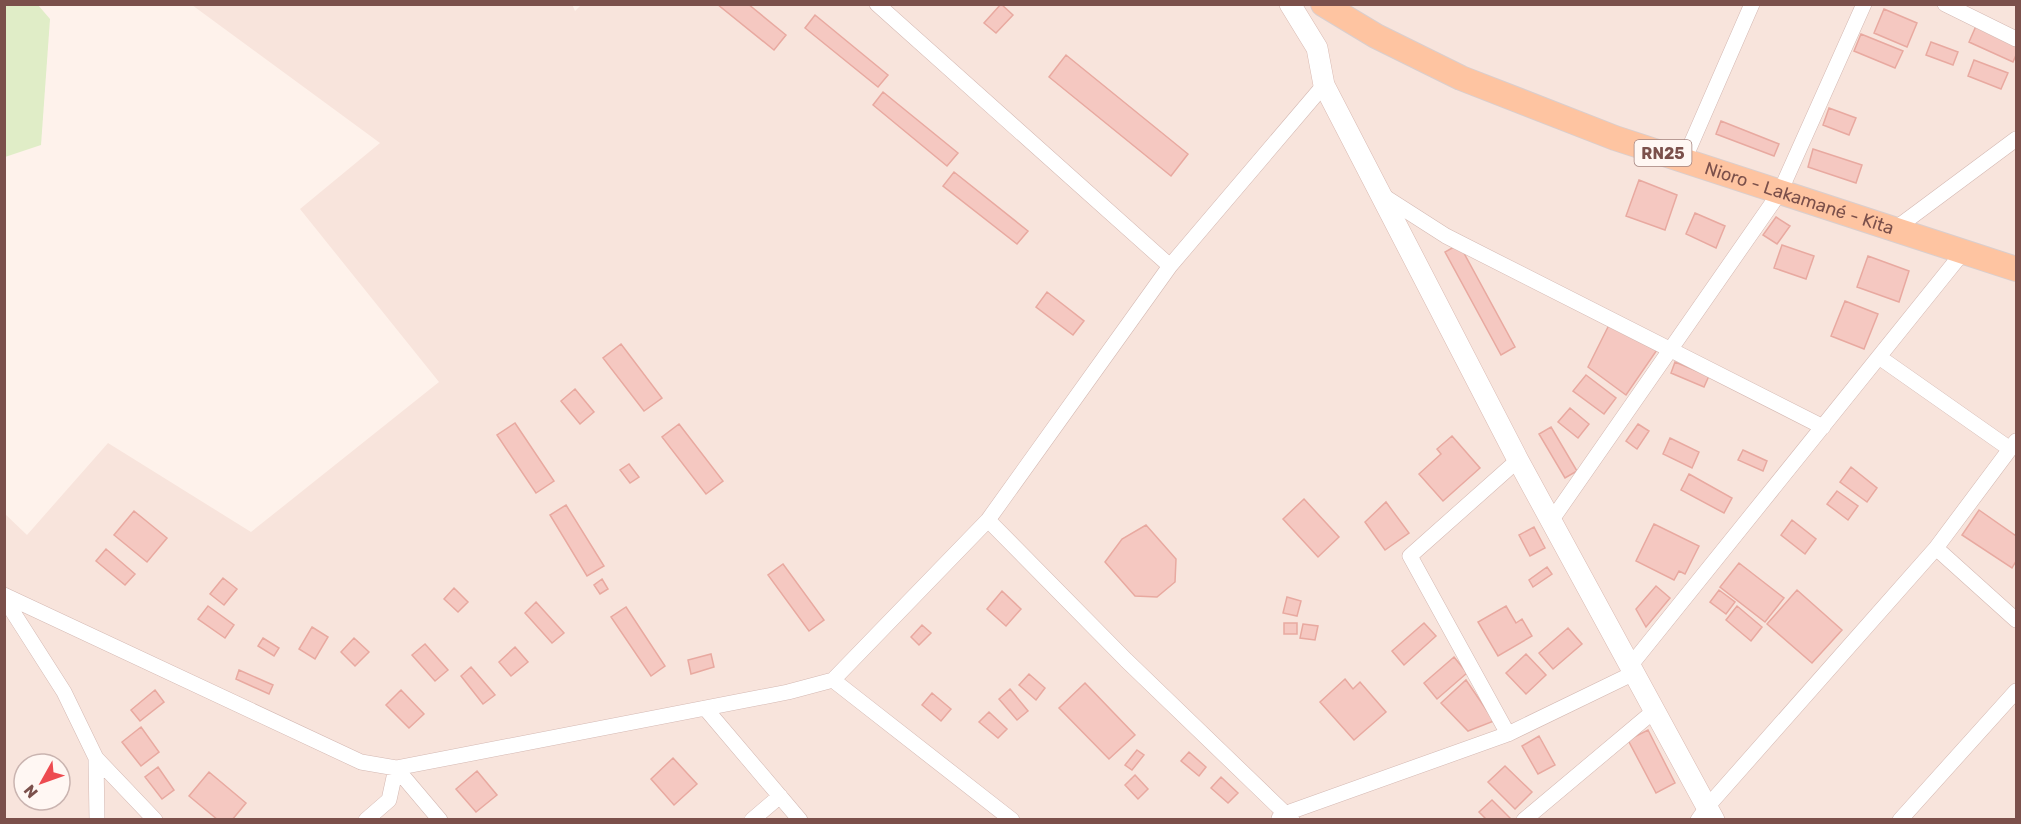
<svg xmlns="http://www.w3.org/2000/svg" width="2021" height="824" font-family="Rubik,sans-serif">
<rect width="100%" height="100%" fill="#fef2eb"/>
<path fill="#f8e4dc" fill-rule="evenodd" d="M572,4L575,11L582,4L2016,5V819H5L4,513L27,535L108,443L251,532L439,382L300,209L380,143L192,5ZM24,764H60V800H24Z"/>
<path fill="#e0edc7" d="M5,4L38,5L50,19L41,145L5,157Z"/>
<path fill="#f5c8c1" stroke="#e8a9a0" stroke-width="1.5" d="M717,4H748L786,35L774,50Z
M1001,4L1013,15L996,33L984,23Z
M1884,9L1917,23L1907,47L1874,33Z
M815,15L888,75L878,87L805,28Z
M1976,26L2016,45V55L2013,62L1969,42Z
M1861,34L1903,51L1895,68L1854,51Z
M1931,42L1958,52L1953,65L1926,55Z
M1066,55L1188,154L1171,176L1049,77Z
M1974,60L2008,73L2001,89L1968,76Z
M883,92L958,153L947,166L873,105Z
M1829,108L1856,118L1849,135L1823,125Z
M1721,121L1779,144L1774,156L1716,134Z
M1813,149L1862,165L1856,183L1808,167Z
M954,172L1028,231L1017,244L943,186Z
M1639,180L1677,195L1665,230L1626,216Z
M1695,213L1725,226L1716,248L1686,234Z
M1776,217L1790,226L1777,244L1763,235Z
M1459,244L1515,347L1501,355L1445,252Z
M1782,245L1814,256L1806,279L1774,268Z
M1868,256L1909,271L1899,302L1857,287Z
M1047,292L1084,321L1073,335L1036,307Z
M1845,301L1878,314L1864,349L1831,336Z
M1610,323L1659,347L1626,395L1588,367Z
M621,344L662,398L644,411L603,358Z
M1675,362L1709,376L1704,387L1671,373Z
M1586,375L1616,398L1604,414L1573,391Z
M575,389L594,412L580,424L561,401Z
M1570,408L1589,424L1578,438L1558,422Z
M515,423L554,481L536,493L497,435Z
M679,424L723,481L706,494L662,437Z
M1638,424L1649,431L1637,449L1626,441Z
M1551,427L1577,471L1565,478L1539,434Z
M1452,436L1480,468L1443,501L1419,474L1441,454L1437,449Z
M1670,438L1699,452L1692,468L1663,454Z
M1743,450L1767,461L1763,471L1738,460Z
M629,464L639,477L630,483L620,470Z
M1851,467L1877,488L1867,502L1840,482Z
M1689,474L1732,498L1724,513L1681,490Z
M1837,491L1858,506L1848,520L1827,504Z
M1304,499L1339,537L1318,557L1283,519Z
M1386,502L1409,533L1385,550L1365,522Z
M566,505L604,566L587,576L550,515Z
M1979,510L2016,536V561L2012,568L1962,535Z
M134,511L167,538L147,562L114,535Z
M1792,520L1816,539L1805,554L1781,535Z
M1654,524L1699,546L1685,574L1679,571L1674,580L1636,561Z
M1146,525L1176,559L1175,582L1157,597L1135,596L1105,562L1122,539Z
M1534,527L1545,548L1530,556L1519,535Z
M106,549L135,574L125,585L96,561Z
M1739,563L1784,598L1765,622L1720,587Z
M783,564L824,620L809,631L768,575Z
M1547,567L1552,574L1533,587L1529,580Z
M223,578L237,589L224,605L210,594Z
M602,579L608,589L600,594L594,585Z
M1656,586L1670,598L1646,627L1636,609Z
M454,588L468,602L458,612L444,599Z
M1719,590L1735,602L1726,614L1710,602Z
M1797,590L1842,630L1812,663L1767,624Z
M1002,591L1021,609L1006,626L987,609Z
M1287,597L1301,601L1297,616L1283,613Z
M536,602L564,633L552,643L525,613Z
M208,606L234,625L225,638L198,619Z
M1506,606L1516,623L1522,619L1532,636L1498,656L1478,622Z
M1737,606L1762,627L1751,641L1726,620Z
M626,607L665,666L651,676L611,617Z
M1284,623H1297V634H1284Z
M1424,623L1436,636L1404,665L1392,651Z
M1303,624L1318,626L1315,640L1300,638Z
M922,625L931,633L919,645L911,637Z
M312,627L328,637L315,659L299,649Z
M1568,628L1582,644L1553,669L1539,653Z
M263,638L279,648L274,656L258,646Z
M354,638L369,652L355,666L341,652Z
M425,644L448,670L435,681L412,655Z
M515,647L528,662L511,676L499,662Z
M711,654L714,667L691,674L688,660Z
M1526,654L1546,675L1526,694L1506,673Z
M1454,657L1467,673L1437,699L1424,683Z
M471,667L495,695L483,704L461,676Z
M239,670L273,685L269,694L236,679Z
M1029,674L1045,688L1036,700L1019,685Z
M1345,679L1353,689L1360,682L1386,712L1354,740L1320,702Z
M1466,680L1494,721L1468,731L1441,703Z
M1085,683L1135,735L1109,759L1059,708Z
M1010,689L1028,711L1017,720L999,699Z
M155,690L164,702L140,721L131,710Z
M401,690L424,714L409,728L386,705Z
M932,693L951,709L941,721L922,705Z
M989,712L1007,729L998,738L979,722Z
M141,727L159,752L141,766L122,742Z
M1648,730L1675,783L1656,793L1628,740Z
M1539,736L1555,765L1538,774L1522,746Z
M1137,750L1144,755L1132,770L1125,765Z
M1189,752L1206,767L1199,776L1181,761Z
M673,758L697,784L674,805L651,779Z
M1505,766L1532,792L1515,809L1488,782Z
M158,767L174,790L162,799L145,777Z
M477,771L497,795L476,812L456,789Z
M209,772L246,803L232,820H218L189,796Z
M1135,775L1148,789L1138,799L1125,785Z
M1221,777L1238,793L1228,803L1211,788Z
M1492,800L1511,819L1487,820L1479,812Z"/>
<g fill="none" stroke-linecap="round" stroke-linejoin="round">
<defs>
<path id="street" d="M877,4L1170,266
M1945,4L2016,39
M1684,160L1752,4
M1382,195L1446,236L1823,427
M1895,229L2016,139
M1879,357L2010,449
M988,520L1170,266L1324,85
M1551,521L1780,192L1864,4
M1936,548L2016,620
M4,595L361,762L396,768L788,692L833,680L988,520L1126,660L1292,820
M4,598L64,692L96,758L155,820
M1630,666L1964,251
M833,680L1012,820
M705,708L800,820
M1508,734L1410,556L1518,460
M96,758L97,820
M396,768L440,820
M1279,818L1284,814L1508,734L1634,673
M366,820L389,800L396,768
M752,820L780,796
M1524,820L1654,711
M1698,820L1707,807L1936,548L2016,441
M1900,820L2016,691"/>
<path id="secondary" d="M1290,4L1317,48L1324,85L1518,460L1714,820"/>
<g id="primary">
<path id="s1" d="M1323,4L1376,36L1461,78L1615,138L2016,269"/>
</g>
</defs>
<use href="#street" stroke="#d4b8b2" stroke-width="16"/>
<use href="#secondary" stroke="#d9b9b1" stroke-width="22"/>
<use href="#primary" stroke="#dacecd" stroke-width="26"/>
<use href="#street" stroke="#fff" stroke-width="15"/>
<use href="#secondary" stroke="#fff" stroke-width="21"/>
<use href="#primary" stroke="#fec4a1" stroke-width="24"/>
</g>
<g text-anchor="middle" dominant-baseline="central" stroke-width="4.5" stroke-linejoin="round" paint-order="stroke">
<rect fill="#fff7f3" stroke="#a3827d" stroke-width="1.5" x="1634.5" y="140" width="57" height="26" rx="4.5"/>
<g font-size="16" font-weight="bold" fill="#7b504b">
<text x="1663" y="153">RN25</text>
</g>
<g font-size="18" fill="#7b504b" stroke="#fff7f3">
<text stroke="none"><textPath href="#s1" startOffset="516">Nioro - Lakamané - Kita</textPath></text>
</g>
</g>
<rect width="2021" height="824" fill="none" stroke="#7b504b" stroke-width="12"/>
<g transform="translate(42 782) rotate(230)"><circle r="28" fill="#fff7f3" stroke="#cab4b0" stroke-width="1.5"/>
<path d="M0-4.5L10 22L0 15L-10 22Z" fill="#ed4b50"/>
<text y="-9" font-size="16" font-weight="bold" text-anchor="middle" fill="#7b504b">N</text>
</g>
</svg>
